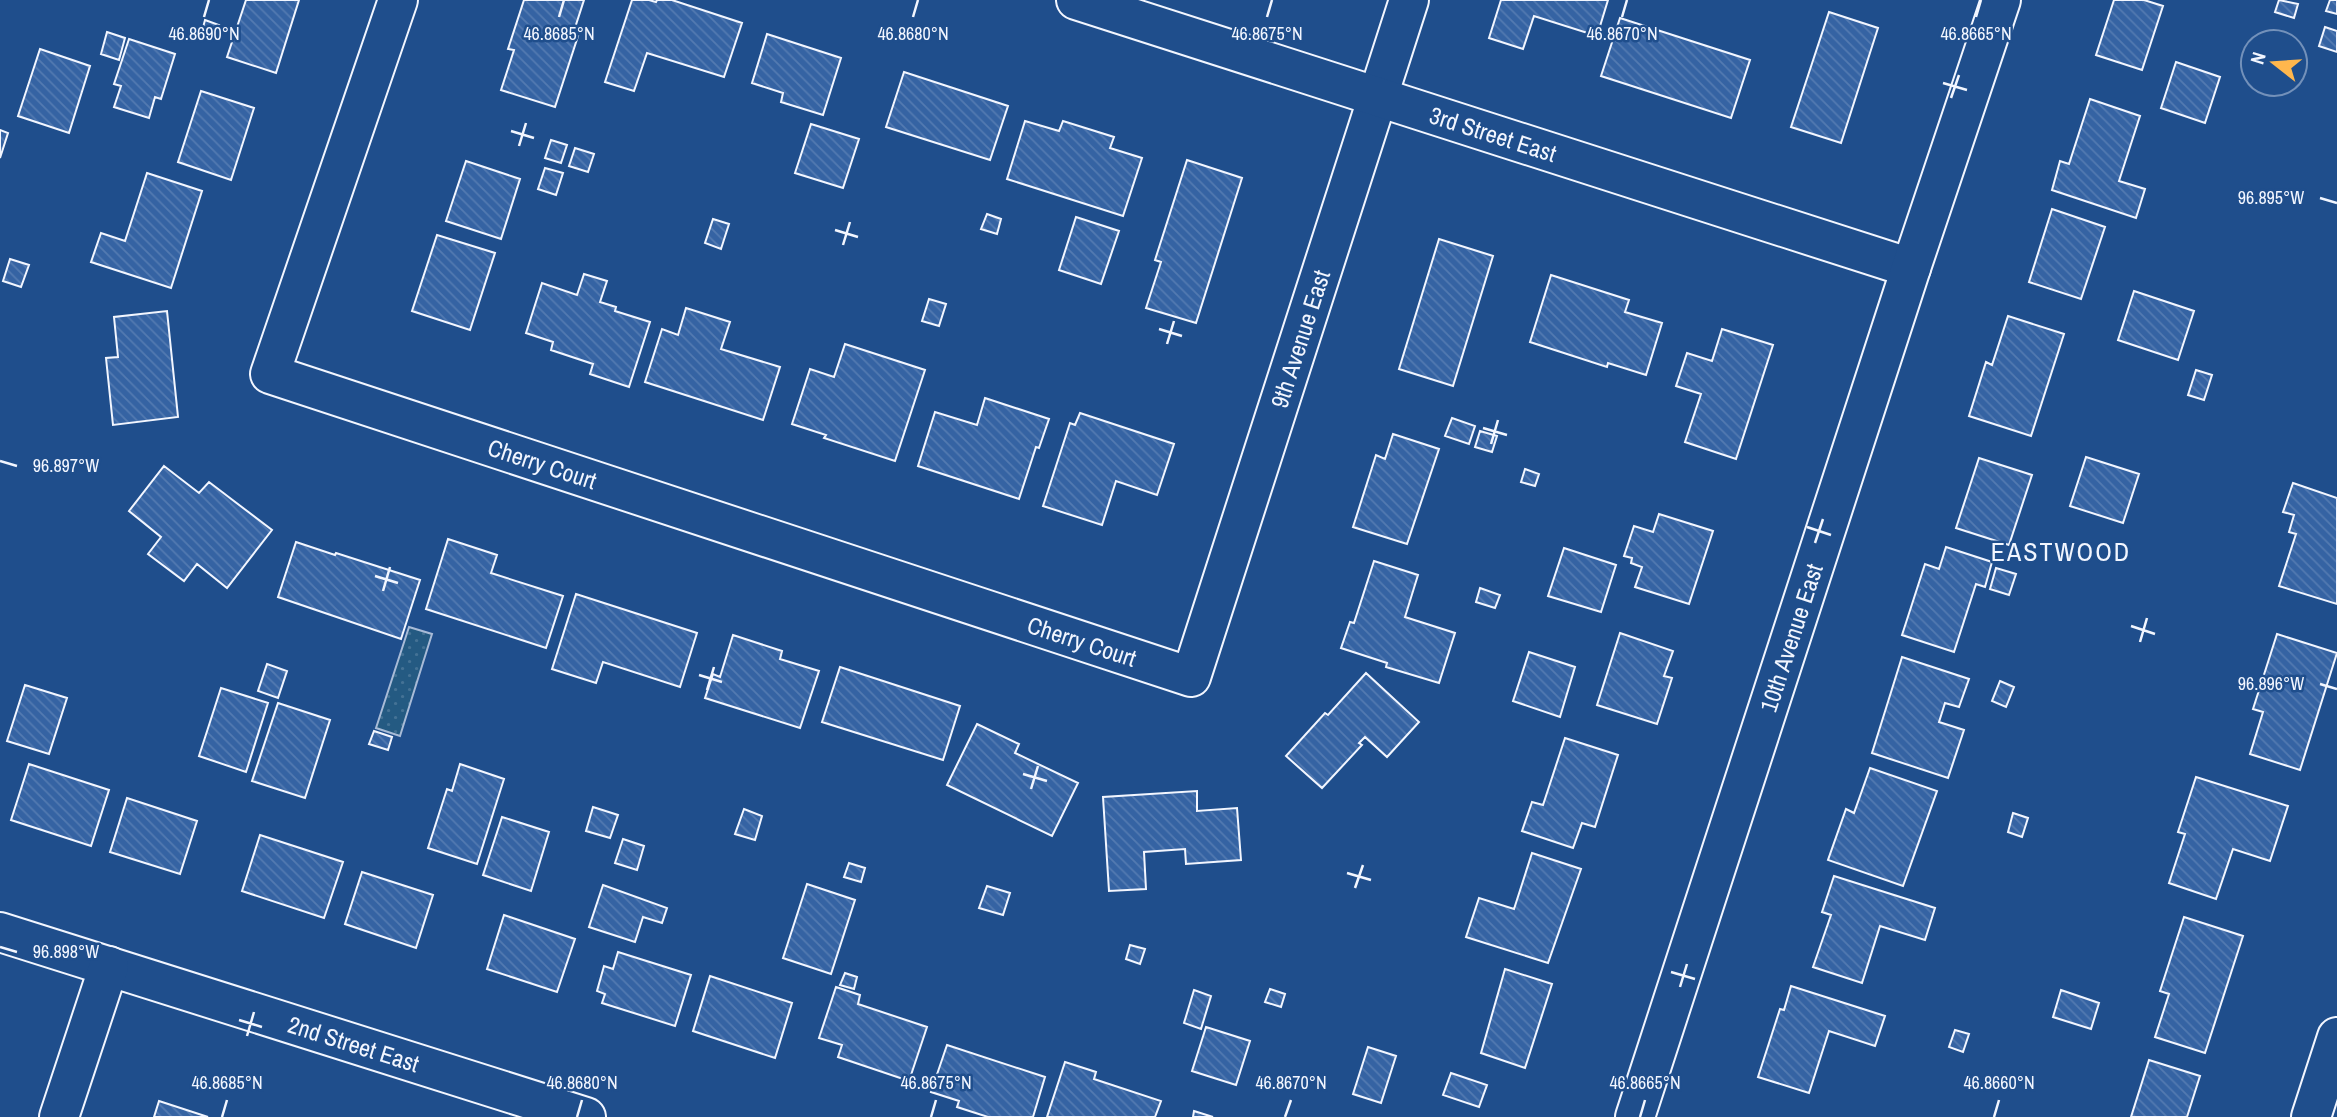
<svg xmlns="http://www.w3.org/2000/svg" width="2337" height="1117" font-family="'Archivo Narrow',sans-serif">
<defs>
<pattern id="grass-dots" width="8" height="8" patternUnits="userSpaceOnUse" patternTransform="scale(1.75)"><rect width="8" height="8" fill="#245a82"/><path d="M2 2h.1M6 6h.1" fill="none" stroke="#447295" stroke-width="1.8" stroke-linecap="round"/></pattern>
<pattern id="building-back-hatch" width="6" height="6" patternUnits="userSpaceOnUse" patternTransform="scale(1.75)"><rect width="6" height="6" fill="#3563a3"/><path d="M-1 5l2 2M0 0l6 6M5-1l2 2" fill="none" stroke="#537ab1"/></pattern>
</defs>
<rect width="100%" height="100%" fill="#1f4e8c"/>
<path fill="url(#grass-dots)" stroke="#a8bbd7" stroke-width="2" d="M409,627L432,634L400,736L376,728Z"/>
<path fill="url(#building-back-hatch)" stroke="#f2f6ff" stroke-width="2" d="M246,0H299L276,73L227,57Z
M524,0H584L573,34L578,36L555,107L501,90L514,50L508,49Z
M632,0H649L656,2L657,0H672L742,23L724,77L647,53L634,91L605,82Z
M1501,0H1608L1597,36L1534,16L1523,49L1489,38Z
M2114,0H2144L2163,6L2142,70L2096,55Z
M2279,0L2298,4L2294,18L2275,12Z
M2330,0H2337V14L2326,11Z
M1829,12L1878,28L1841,143L1791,127Z
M1620,18L1750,60L1731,118L1601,76Z
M205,20L219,25L214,39L201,35Z
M2325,27L2337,31V52L2319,46Z
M107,32L125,38L119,60L101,54Z
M767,34L841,58L823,115L781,102L783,93L752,83Z
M129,39L175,54L161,99L155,97L149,118L114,107L121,86L114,84Z
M40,49L90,66L69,133L18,116Z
M2176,62L2220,77L2205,123L2161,108Z
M904,72L1008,106L990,160L886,127Z
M201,91L254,108L231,180L178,162Z
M2090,99L2140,116L2119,181L2145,189L2136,218L2052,190L2060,161L2069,164Z
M1025,121L1059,131L1063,121L1114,137L1110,148L1142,158L1123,216L1007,179Z
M811,124L859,139L843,188L795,173Z
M0,130L8,133L0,158Z
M551,140L567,145L561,163L545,158Z
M575,148L594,154L588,172L569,166Z
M1187,160L1242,178L1196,323L1146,308L1161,262L1155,260Z
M466,161L520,179L501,239L446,221Z
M545,168L563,173L556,195L538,189Z
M147,173L202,191L171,288L91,262L101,233L125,241Z
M2052,209L2105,227L2081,299L2029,282Z
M987,214L1001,219L997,234L981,229Z
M1076,217L1119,231L1101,284L1059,270Z
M713,219L729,224L721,249L705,243Z
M437,235L495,253L470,330L412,311Z
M1439,239L1493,256L1453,386L1399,369Z
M10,259L29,265L21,287L3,281Z
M584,274L607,281L600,302L616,307L615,311L650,322L629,387L590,374L593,364L551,350L553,342L526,333L542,283L577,295Z
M1551,275L1629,300L1625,312L1662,323L1646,375L1608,363L1607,367L1530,342Z
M2134,291L2194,311L2178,360L2118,340Z
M929,299L946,304L939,326L922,321Z
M686,308L730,322L721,349L780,367L763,420L645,382L662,329L678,335Z
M167,311L178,417L113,425L106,358L118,357L114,317Z
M2008,316L2064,334L2031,436L1969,416L1986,362L1992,365Z
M1722,329L1773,345L1736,459L1685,442L1701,394L1676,386L1687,353L1712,361Z
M845,344L925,370L895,461L824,438L826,435L792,424L810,369L834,377Z
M2196,370L2212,375L2204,400L2188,395Z
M985,398L1049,419L1039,448L1036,447L1019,499L918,466L935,412L977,425Z
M1080,413L1174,444L1157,495L1116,481L1102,525L1043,506L1070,423L1075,425Z
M1452,418L1475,426L1469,444L1445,436Z
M1480,431L1497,436L1492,452L1475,447Z
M1393,434L1439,449L1407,544L1353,527L1376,455L1385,459Z
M2086,457L2139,474L2123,523L2070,506Z
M1979,458L2032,475L2009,545L1956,528Z
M164,466L199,493L209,482L272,530L227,588L197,564L184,581L148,554L161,537L129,511Z
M1525,469L1539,474L1535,486L1521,482Z
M2293,483L2337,498V604L2279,586L2296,534L2289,532L2294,515L2283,512Z
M1659,514L1713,531L1689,604L1635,587L1642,567L1631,563L1632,558L1624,556L1634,526L1653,532Z
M448,539L497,555L491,573L563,596L546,648L426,609Z
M296,542L335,555L336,553L420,580L401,639L278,597Z
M1946,547L1992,562L1985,587L1976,584L1954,652L1902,635L1925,564L1939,569Z
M1564,548L1616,565L1601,612L1548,596Z
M1374,561L1418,575L1405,617L1455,633L1439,683L1386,667L1387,663L1341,648L1350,622L1354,623Z
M1996,568L2016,574L2009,595L1990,589Z
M1480,588L1500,595L1495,608L1476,602Z
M576,594L697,633L680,687L603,662L596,683L552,669Z
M1620,633L1673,651L1664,676L1672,678L1657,724L1597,705Z
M2277,634L2337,653L2300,770L2250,754L2263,712L2253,709Z
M733,635L782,651L780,659L819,671L800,728L705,698L713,674L720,677Z
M1529,652L1575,667L1560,717L1513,701Z
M1902,657L1969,679L1959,707L1945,703L1939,722L1964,730L1948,778L1872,753Z
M267,664L287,671L278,698L258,691Z
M840,667L960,706L943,760L822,722Z
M1366,673L1419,722L1387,757L1365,737L1359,743L1362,745L1322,788L1286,756L1325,713L1328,715Z
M2000,681L2014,687L2006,707L1992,701Z
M25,685L67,698L49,754L7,741Z
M221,688L268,703L246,772L199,756Z
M278,703L330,720L305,798L252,781Z
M977,724L1019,744L1015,753L1078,783L1052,836L947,785Z
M374,731L392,737L388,750L369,744Z
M1565,738L1618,755L1595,827L1582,823L1573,848L1522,831L1532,802L1543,805Z
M29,764L109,790L91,846L11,820Z
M460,764L504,779L477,864L428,848L447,789L452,791Z
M1870,768L1937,791L1903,886L1828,860L1846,809L1854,813Z
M2196,777L2288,806L2270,861L2233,849L2216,899L2169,883L2185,834L2178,832Z
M1197,791V811L1237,808L1241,860L1186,864L1185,849L1144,852L1146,889L1109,891L1103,797Z
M127,798L197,821L180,874L110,852Z
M593,807L618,815L610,838L586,831Z
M744,809L762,816L755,840L735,834Z
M2013,813L2028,818L2022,837L2008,832Z
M502,817L549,832L531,891L483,875Z
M260,835L343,862L324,918L242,891Z
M623,839L644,846L637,870L615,863Z
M1532,853L1581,869L1548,963L1466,937L1479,898L1514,909Z
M849,863L865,868L861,882L844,877Z
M362,872L433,895L416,948L345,924Z
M1834,876L1935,908L1925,940L1880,926L1862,983L1813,967L1831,915L1822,912Z
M807,884L855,900L831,974L783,958Z
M603,885L667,908L662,923L643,917L635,942L589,927Z
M987,886L1010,893L1003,915L979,908Z
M504,915L575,939L557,992L487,969Z
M2184,917L2243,936L2205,1053L2155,1037L2169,994L2160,991Z
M1130,945L1145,949L1140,964L1126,959Z
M618,952L691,975L675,1026L602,1003L605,994L597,991L604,966L613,969Z
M1505,969L1552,984L1525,1068L1481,1053Z
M845,973L857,977L854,989L840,985Z
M710,976L792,1003L775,1058L693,1031Z
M1791,986L1885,1016L1875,1046L1829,1031L1809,1093L1758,1077L1780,1009L1784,1010Z
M836,987L860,995L858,1004L927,1027L909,1081L838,1057L842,1045L819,1038Z
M1270,989L1285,994L1281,1007L1265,1002Z
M1194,990L1211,996L1201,1029L1184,1023Z
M2061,990L2099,1003L2091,1029L2053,1017Z
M1206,1027L1250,1041L1236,1085L1192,1071Z
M1955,1030L1969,1034L1963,1052L1949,1047Z
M947,1045L1045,1077L1033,1117H988L957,1107L959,1101L931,1092Z
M1368,1047L1396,1056L1381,1103L1353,1094Z
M2149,1060L2200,1076L2187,1117H2131Z
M1065,1062L1096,1072L1094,1079L1161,1101L1155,1117H1047Z
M1451,1073L1487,1085L1479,1107L1443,1095Z
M159,1101L208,1117H154Z
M1194,1111L1213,1117H1193Z"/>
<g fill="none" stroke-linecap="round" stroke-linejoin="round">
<defs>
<g id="minor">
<path id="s1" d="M398,0L270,374L1191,677L1409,0"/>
<path id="s2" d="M1076,0L1911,268"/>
<path id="s3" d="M0,932L586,1117"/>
<path d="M59,1117L109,966"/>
<path id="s4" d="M1635,1117L1911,268L2001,0"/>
<path d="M2311,1117L2337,1037"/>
</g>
</defs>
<use href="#minor" stroke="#f2f6ff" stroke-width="42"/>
<use href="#minor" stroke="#1f4e8c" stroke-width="38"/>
</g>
<path fill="none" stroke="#f2f6ff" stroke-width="2.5" d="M204,17L209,0M559,17L564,0M913,17L918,0M1267,17L1272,0M1622,17L1627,0M1976,17L1981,0M1943,83L1967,90M1951,98L1959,75M511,131L534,138M519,146L526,123M2320,198L2337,203M835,230L858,237M843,245L850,222M1159,329L1182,336M1167,344L1174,321M1483,428L1507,435M1491,444L1498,420M0,461L17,466M1807,527L1831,535M1815,543L1823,519M375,576L398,583M383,591L390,567M2131,626L2155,634M2140,642L2147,618M699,675L722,682M2320,684L2337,689M707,690L714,667M1023,774L1047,781M1031,789L1038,766M1347,873L1371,880M1355,888L1363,865M0,947L17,952M1671,972L1695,979M1680,987L1687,964M239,1020L262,1027M247,1036L254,1012M222,1117L227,1100M577,1117L582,1100M931,1117L936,1100M1285,1117L1291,1100M1640,1117L1645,1100M1994,1117L1999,1100"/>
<g text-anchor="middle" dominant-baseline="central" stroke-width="5" stroke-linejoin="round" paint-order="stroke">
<g font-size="24" fill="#f2f6ff" stroke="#1f4e8c">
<text stroke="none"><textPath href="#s2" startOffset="438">3rd Street East</textPath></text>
<text stroke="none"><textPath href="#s1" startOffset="1720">9th Avenue East</textPath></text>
<text stroke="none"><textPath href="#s1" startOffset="682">Cherry Court</textPath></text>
<text stroke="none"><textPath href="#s4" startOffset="504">10th Avenue East</textPath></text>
<text stroke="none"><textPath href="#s1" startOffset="1250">Cherry Court</textPath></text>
<text stroke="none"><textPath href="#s3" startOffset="371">2nd Street East</textPath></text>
</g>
<g font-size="26" letter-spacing="2" fill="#f2f6ff" stroke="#1f4e8c">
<text x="2061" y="551">EASTWOOD</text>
</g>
</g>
<g font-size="18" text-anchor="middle" fill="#f2f6ff" stroke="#1f4e8c" stroke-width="5" stroke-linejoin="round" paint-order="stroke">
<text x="204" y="40">46.8690°N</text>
<text x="559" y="40">46.8685°N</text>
<text x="913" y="40">46.8680°N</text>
<text x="1267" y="40">46.8675°N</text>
<text x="1622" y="40">46.8670°N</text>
<text x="1976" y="40">46.8665°N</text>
<text x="2271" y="204">96.895°W</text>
<text x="66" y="472">96.897°W</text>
<text x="2271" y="690">96.896°W</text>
<text x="66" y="958">96.898°W</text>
<text x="227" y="1089">46.8685°N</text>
<text x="582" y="1089">46.8680°N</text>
<text x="936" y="1089">46.8675°N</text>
<text x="1291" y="1089">46.8670°N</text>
<text x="1645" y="1089">46.8665°N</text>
<text x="1999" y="1089">46.8660°N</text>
</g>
<g transform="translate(2274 63) rotate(287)"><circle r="33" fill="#1f4e8c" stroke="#7391ba" stroke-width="2"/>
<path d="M0-5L12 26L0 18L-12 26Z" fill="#ffb74d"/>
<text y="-10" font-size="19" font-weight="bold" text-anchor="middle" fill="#f2f6ff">N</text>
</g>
</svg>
